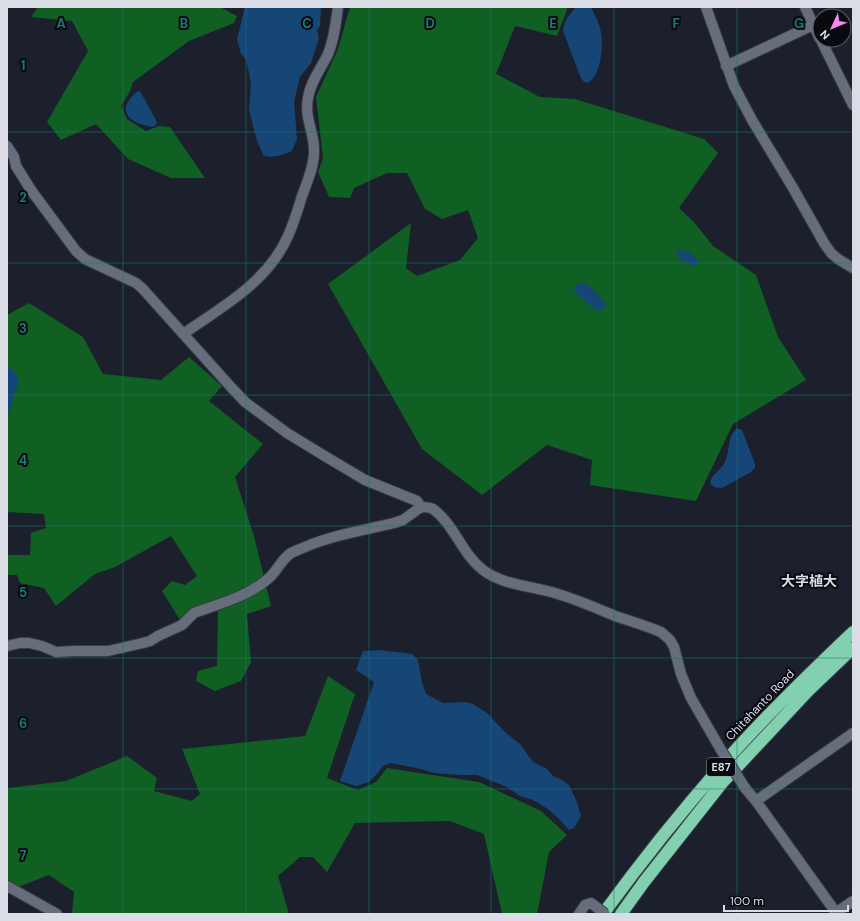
<svg xmlns="http://www.w3.org/2000/svg" width="860" height="921" font-family="'DM Sans','Noto Sans JP',sans-serif">
<rect width="100%" height="100%" fill="#1b202c"/>
<path fill="#105f23" d="M38,7H220L237,16L234,23L189,41L159,63L133,82L130,91L121,106L127,119L146,131L159,126L170,127L205,178H171L128,159L96,124L61,140L47,122L88,51L72,21L31,17Z
M350,7H568L557,36L515,26L496,74L540,97L575,99L704,139L718,153L679,208L694,222L713,246L756,275L778,337L806,380L733,424L696,501L590,485L592,460L547,445L482,495L422,449L328,284L411,223L406,268L417,276L460,260L478,238L468,210L442,219L425,209L407,173H387L354,188L350,198L329,197L318,172L323,158L316,97L338,49Z
M29,303L83,337L103,374L161,380L189,357L222,386L209,401L263,444L235,477L254,536L271,606L247,614L251,662L241,681L215,691L196,681L198,671L217,666L218,612L210,602L189,610L180,620L162,591L172,581L185,585L197,576L171,536L115,567L95,574L56,606L44,588L20,583L17,575H7V555H30L31,533L46,528L44,514L7,512V315Z
M328,676L355,694L327,778L358,790L376,782L387,768L479,782L541,811L567,835L549,852L537,914H502L484,834L450,821L355,823L327,872L313,857H300L278,876L289,914H72L74,892L49,875L18,887L7,880V788L66,781L127,756L157,778L154,791L192,801L200,794L182,749L305,736Z"/>
<path fill="#164675" d="M245,7H321L320,26L317,30L319,38L311,63L300,77L294,102L297,139L292,151C283,155 274,158 264,156L257,141L249,110L251,83L246,59L241,54L237,39Z
M576,7H591C594,14 598,20 600,28C604,41 602,77 587,83L583,81L580,76L563,31C563,22 570,14 576,7Z
M138,91H140L157,122L156,125L153,127C149,126 144,125 140,124C120,116 123,103 138,91Z
M677,250C686,249 693,253 698,261L697,265L694,266C687,264 678,259 676,252Z
M581,282C589,284 604,298 606,306C602,310 601,311 595,310L574,291C575,286 577,284 581,282Z
M7,367C15,370 17,374 19,382L7,418Z
M736,429H740L742,430L755,464V468L751,472L724,487C719,489 708,488 711,479C713,475 722,468 725,462C730,451 727,438 736,429Z
M380,650L412,654L418,660L422,682L426,694L443,703L465,702L473,704L487,713L505,732L520,744L533,762L547,769L554,777L561,779L569,785L577,802L581,816L574,828L569,830L559,819L548,809L533,800L520,796L507,787L477,775H461L434,773L421,769L391,763L383,766L377,774L369,782L356,786L340,781L374,682L356,670L363,651Z"/>
<g fill="none" stroke-linecap="round" stroke-linejoin="round">
<defs>
<path id="minor" d="M706,7L734,86L752,120L793,188L824,243L831,253L838,259L853,268
M805,7L820,39
M821,40L853,105
M726,66L813,25
M7,146L14,157L16,166L31,190L76,251L85,259L136,283L142,288L230,386L245,402L268,419L287,433L323,455L365,480L417,501L421,507L403,520L394,523C364,530 333,535 305,547C300,549 295,551 291,553C282,559 278,569 271,576C251,595 225,602 199,611L194,613L182,625L158,636L150,641L143,643L108,651H74L56,652L42,646L29,643H20L7,646
M183,334C222,307 268,282 288,236C294,223 298,209 302,196C307,182 314,167 314,152C315,133 304,119 308,98C310,82 321,69 328,54C334,39 336,23 338,7
M421,507C425,507 429,507 433,509C454,524 462,554 483,570C504,586 534,586 558,594C578,600 596,608 615,616C631,621 646,626 661,632L670,640L674,647L681,674L691,698L721,750
M745,788L756,801L837,914
M756,801L853,733
M7,886L57,914
M579,914L585,905L591,903L595,906
M834,914L853,901"/>
<path id="highway" d="M603,914C646,855 692,798 741,744C777,705 815,668 853,632
M621,914L644,882L722,783L808,691L853,648"/>
</defs>
<use href="#minor" stroke="#393d46" stroke-width="12"/>
<use href="#highway" stroke="#393d46" stroke-width="14"/>
<use href="#minor" stroke="#676e7b" stroke-width="10"/>
<use href="#highway" stroke="#82d0af" stroke-width="12"/>
<defs>
<path id="minor-bridge" d="M721,750L745,788
M595,906L605,914"/>
</defs>
<use href="#minor-bridge" stroke="#393d46" stroke-width="12" stroke-linecap="butt"/>
<use href="#minor-bridge" stroke="#676e7b" stroke-width="10"/>
</g>
<path fill="none" stroke="#197b74" stroke-width="1" stroke-opacity="0.55" d="M123,7V914M246,7V914M369,7V914M491,7V914M614,7V914M737,7V914M7,132H853M7,263H853M7,395H853M7,526H853M7,658H853M7,789H853"/>
<g text-anchor="middle" dominant-baseline="central" stroke-width="4" stroke-linejoin="round" paint-order="stroke">
<rect fill="#080a0f" stroke="#9b9ea5" stroke-width="1" x="707" y="758" width="28" height="18" rx="3"/>
<g font-size="11" font-weight="bold" fill="#dadde5">
<text x="721" y="767">E87</text>
</g>
<g font-size="12" fill="#dadde5" stroke="#080a0f">
<text transform="translate(760 705) rotate(-46)">Chitahanto Road</text>
</g>
<g font-size="14" font-weight="bold" fill="#dadde5" stroke="#080a0f">
<text x="809" y="581">大字植大</text>
</g>
</g>
<g font-size="13" text-anchor="middle" font-weight="bold" fill="#197b74" stroke="#080a0f" stroke-width="4" stroke-linejoin="round" paint-order="stroke">
<text x="61" y="28">A</text>
<text x="184" y="28">B</text>
<text x="307" y="28">C</text>
<text x="430" y="28">D</text>
<text x="553" y="28">E</text>
<text x="676" y="28">F</text>
<text x="799" y="28">G</text>
<text x="23" y="70">1</text>
<text x="23" y="202">2</text>
<text x="23" y="333">3</text>
<text x="23" y="465">4</text>
<text x="23" y="597">5</text>
<text x="23" y="728">6</text>
<text x="23" y="860">7</text>
</g>
<rect width="860" height="921" fill="none" stroke="#dadde5" stroke-width="16"/>
<g transform="translate(832 28) rotate(226)"><circle r="19" fill="#080a0f" stroke="#5c5e65"/>
<path d="M0-3L7 15L0 10L-7 15Z" fill="#f589ee"/>
<text y="-6" font-size="11" font-weight="bold" text-anchor="middle" fill="#dadde5">N</text>
</g>
<path d="M724 905v6h124v-6" fill="none" stroke="#dadde5" stroke-width="2"/>
<text x="730" y="905" font-size="12" fill="#dadde5" stroke="#080a0f" stroke-width="3" paint-order="stroke">100 m</text>
</svg>
